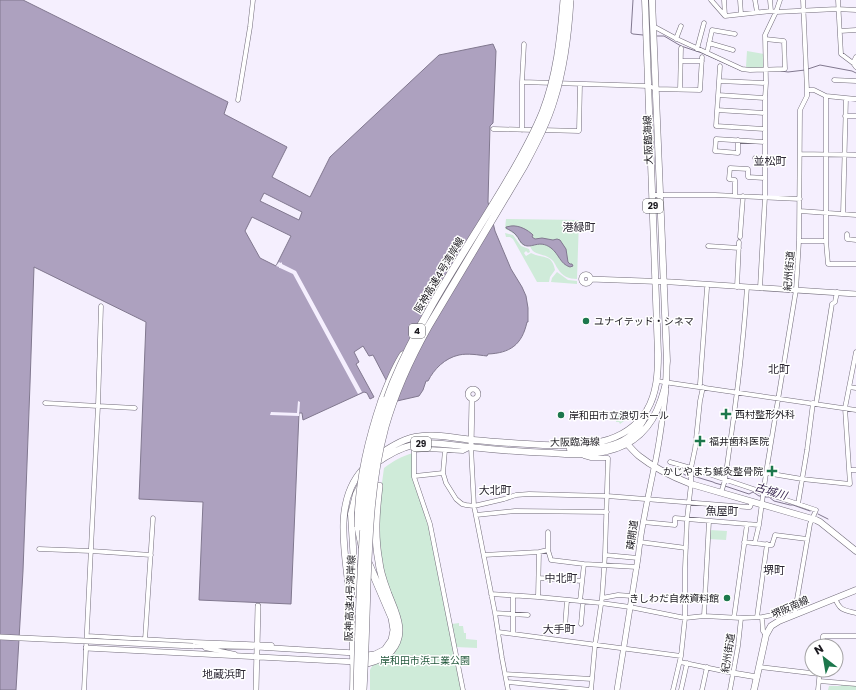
<svg xmlns="http://www.w3.org/2000/svg" width="856" height="690" font-family="Poppins,'Noto Sans JP',sans-serif">
<rect width="100%" height="100%" fill="#f5effe"/>
<path fill="#cfebd9" d="M747,51L764,54L763,68H751L746,67Z
M506,219L579,220L577,279C569,279 562,276 558,269C555,265 555,262 551,259C544,253 533,256 530,246C518,246 521,240 514,234C512,232 508,230 505,229Z
M505,233L513,235L521,246L529,249L530,252L528,253L526,251L524,253L526,256L531,253C542,259 552,253 555,270L550,277L549,282H537L513,239L510,237H506Z
M557,272L568,280L577,281V284L551,282L552,278Z
M625,410H630L636,412L635,414L632,413L624,421L620,424L619,422H616C617,416 620,413 625,410Z
M413,453V477L416,489L429,528L442,595L462,690H370V670L372,666L384,660L402,629L398,610L384,575L378,535L381,490L384,468C393,461 402,456 413,453Z
M709,530L727,531L726,540L708,539Z
M459,623V626H463L464,633H466V639L477,640V648L456,647L452,624Z
M841,685L856,686V690H828L829,686H841Z"/>
<path fill="#ada1bf" stroke="#81788f" fill-rule="evenodd" d="M0,0H23L228,102L224,114L287,147L272,177L310,197L330,157L439,55L493,44L496,51L493,123L490,126L488,202L495,231L511,269L522,287L526,296L528,308V322H527C522,345 510,353 488,354L487,356C478,355 468,353 459,355C445,358 434,369 428,381H426L423,390L419,396L397,401L373,355L369,356L363,346L354,352L359,362L356,364L374,397L370,399L367,393L364,392L303,420L302,413H299L291,604L199,600L203,502L139,499L146,322L34,267L30,384L23,571L16,690H0ZM264,193L302,212L299,220L260,201ZM252,217L291,236L276,266L260,258L245,231Z
M511,226C519,225 528,230 533,235L532,237L535,239L542,238L553,240L557,239L560,240L566,249L568,262L570,264H572L573,266L570,267C560,264 559,254 551,248C539,239 532,249 524,245C520,243 519,238 516,235C514,232 509,230 506,228V227Z"/>
<path fill="#f5effe" d="M279,262L281,263L282,262V264L296,271L362,392L358,394L293,274L280,268H279V267L276,266Z
M298,401L300,402L299,416L270,415L271,412L297,413Z"/>
<g fill="none" stroke-linecap="round" stroke-linejoin="round">
<path stroke="#81788f" stroke-width="1" d="M633,0L631,33L633,34L643,35
M656,36H664L681,46L702,53L740,70
M808,69L820,65L852,71L856,73
M781,71L788,72L805,70
M681,472L685,475H690
M693,476L713,482L715,483L722,485
M725,486L749,494L753,492L759,496H762
M765,497H769L774,501L790,505H793L810,511
M818,514L828,519"/>
<defs>
<path id="minor" d="M711,0L725,16L771,11L776,12L837,9L856,10
M724,0L725,16
M740,0L741,14
M755,0L757,12
M770,0L771,11
M838,0L841,54L853,63L856,67
M653,26L677,39L742,69L750,70L785,69L784,41L765,39
M840,31L856,30
M676,39L681,26
M709,43L733,50
M697,49L704,23
M707,53L712,30L735,34
M681,61H702
M856,63H853L856,57
M720,66L716,126L765,129
M834,80L856,81
M719,81L766,83
M522,82L649,86L656,89L700,90L702,57
M680,90L681,48
M807,90H814L826,96L856,99
M718,95L765,98
M826,96V241L828,264H856
M238,100L250,27L253,0
M717,110L765,113
M845,116H856
M493,129L535,130
M522,130V82L524,44
M542,130L579,131L580,84
M738,140V153L715,151L716,139L765,142
M800,154L856,155
M755,158L765,159
M653,195H715L800,199
M735,196V180L729,179L730,168L748,169V177L765,178
M800,211L856,215
M843,214L846,98
M847,234V239L856,240
M740,237L743,196
M799,241H826
M708,246L739,248
M737,287L739,242
M760,288L765,197V98L766,83L765,35L776,12L780,0
M657,381L856,410
M700,384L707,288
M849,387L856,388
M45,403L98,406L135,408
M816,404L832,304L835,302L837,292
M713,439L730,441
M445,450L443,473L446,483L456,499L462,504L466,505L474,506L504,499L516,495L529,494L607,496L747,507H750L752,502
M670,462L691,468L816,510L810,524L795,611L796,614
M850,470H856
M766,473L802,479L850,484L845,408L856,352
M415,476L443,473
M721,493L725,480C734,416 743,352 747,287
M798,504L807,450L813,403
M476,515L515,511L607,512
M643,522L675,525V518L759,525
M548,532V550L551,560L584,564L637,567
M640,542L686,548
M744,542L772,545L775,535L807,539
M755,542L759,525L766,473L796,290L799,241L800,110L807,96V90L803,0
M39,549L91,551L151,555
M484,555L539,552L548,550
M605,555L638,558
M539,578L582,581
M491,594L538,597L601,603L630,607L685,618L704,616L741,618L762,617L783,613H786L790,616
M538,597L539,552
M602,598L618,595L632,596
M835,598C840,611 844,610 856,613
M580,601L584,564
M495,613L528,615
M704,616L709,521
M734,617L747,524
M757,617L767,544
M762,617L763,631L766,635
M581,624L583,601
M565,627L567,600
M498,632L681,656
M513,634V596
M87,636L193,642L246,644L272,645
M145,640L153,518
M193,646L253,647
M822,646L823,636H856
M205,648L235,654
M680,662L733,673
M759,667L819,674
M505,674L592,679
M819,681L856,684
M507,682L591,690L595,645L602,598L605,555L608,458H591L584,456
M84,690L98,406L101,306
M463,690L430,524L414,477V450L428,449L463,451L471,447L474,506L495,613L502,658L508,690
M673,690L681,656L685,618V568L687,519L691,484V468L695,449L700,401L703,387
M681,690L687,663
M702,690L707,667
M730,690L738,646L741,618
M818,690L820,670"/>
<path id="tertiary" d="M581.5 279a4.5 4.5 0 1 1 9 0a4.5 4.5 0 1 1-9 0Z
M590,279L672,282L856,294
M468 394a5 5 0 1 1 10 0a5 5 0 1 1-10 0Z
M471,447L472,399
M257,647L355,653
M86,648L356,662
M733,673L757,677
M256,690L258,606
M617,690L638,558C641,527 648,498 654,468C660,442 663,415 666,389"/>
<path id="secondary" d="M754,690L766,635L771,626L779,621L856,590"/>
<path id="primary" d="M624,440C629,446 633,451 639,456C654,468 673,477 691,484L816,520L820,522L856,551
M570,449C600,450 631,447 645,417
M377,456C389,448 401,440 415,437C434,433 454,438 473,440C496,442 519,444 543,445C581,446 624,447 647,410C657,393 658,373 658,354L645,0
M375,464C386,456 399,448 413,445C432,441 451,445 470,447C497,450 525,452 552,453C570,454 589,456 607,451C635,445 652,427 661,400C663,394 665,388 666,382C667,375 666,368 667,361L652,0
M358,595L354,563L351,514L356,494L360,486
M353,690C354,660 353,631 350,601C347,559 331,504 363,469"/>
<path id="motorway" d="M382,400C388,385 394,369 403,355
M358,527L362,546
M367,656L375,655L385,650L392,640L394,630L392,618L368,562
M367,663C376,661 384,658 391,651C407,633 395,612 388,594C384,583 380,573 379,562C374,536 376,511 379,486"/>
</defs>
<use href="#minor" stroke="#726c7a" stroke-width="5"/>
<use href="#tertiary" stroke="#726c7a" stroke-width="6"/>
<use href="#secondary" stroke="#726c7a" stroke-width="7"/>
<use href="#primary" stroke="#726c7a" stroke-width="7"/>
<use href="#motorway" stroke="#726c7a" stroke-width="8"/>
<use href="#minor" stroke="#fff" stroke-width="4"/>
<use href="#tertiary" stroke="#fff" stroke-width="5"/>
<use href="#secondary" stroke="#fff" stroke-width="6"/>
<use href="#primary" stroke="#fff" stroke-width="6"/>
<use href="#motorway" stroke="#fff" stroke-width="7"/>
<defs>
<path id="tertiary-bridge" d="M0,637L193,646"/>
<path id="motorway-bridge" d="M358,527C358,484 368,441 382,400
M357,690C358,652 359,614 361,576C364,510 368,445 393,383C419,320 458,262 494,203C512,174 530,144 543,112C557,76 561,38 564,0
M363,690C365,655 366,619 367,584C369,531 371,479 385,427C395,392 410,359 428,327L524,166C535,145 547,123 554,99C564,67 568,34 570,0"/>
</defs>
<use href="#tertiary-bridge" stroke="#726c7a" stroke-width="6" stroke-linecap="butt"/>
<use href="#motorway-bridge" stroke="#726c7a" stroke-width="8" stroke-linecap="butt"/>
<use href="#tertiary-bridge" stroke="#fff" stroke-width="5"/>
<use href="#motorway-bridge" stroke="#fff" stroke-width="7"/>
</g>
<g fill="#1c774c" stroke="#fff" stroke-width="1.5">
<circle cx="586" cy="321" r="4"/>
<path d="M724 408h4v4h4v4h-4v4h-4v-4h-4v-4h4z"/>
<circle cx="561" cy="415" r="4"/>
<path d="M698 435h4v4h4v4h-4v4h-4v-4h-4v-4h4z"/>
<path d="M770 465h4v4h4v4h-4v4h-4v-4h-4v-4h4z"/>
<circle cx="727" cy="598" r="4"/>
</g>
<g text-anchor="middle" dominant-baseline="central" stroke-width="3" stroke-linejoin="round" paint-order="stroke">
<g fill="#fff" stroke="#5f5e62" stroke-width="1">
<rect x="643" y="199" width="20" height="14" rx="3"/>
<rect x="409" y="324" width="16" height="14" rx="3"/>
<rect x="411" y="437" width="20" height="14" rx="3"/>
</g>
<g font-size="9" font-weight="bold" fill="#1b191f">
<text x="653" y="206">29</text>
<text x="417" y="331">4</text>
<text x="421" y="444">29</text>
</g>
<g font-size="10" fill="#1b191f" stroke="#fff">
<text transform="translate(648 140) rotate(-92)">大阪臨海線</text>
<text transform="translate(789 271) rotate(-85)">紀州街道</text>
<text transform="translate(439 275) rotate(-59)">阪神高速4号湾岸線</text>
<text transform="translate(575 442) rotate(-1)">大阪臨海線</text>
<text transform="translate(632 535) rotate(-82)">疎開道</text>
<text transform="translate(350 598) rotate(-88)">阪神高速4号湾岸線</text>
<text transform="translate(790 607) rotate(-24)">堺阪南線</text>
<text transform="translate(728 653) rotate(-81)">紀州街道</text>
</g>
<g font-size="10" fill="#1b191f" stroke="#fff" text-anchor="start">
<text x="594" y="321">ユナイテッド・シネマ</text>
<text x="735" y="414">西村整形外科</text>
<text x="569" y="415">岸和田市立浪切ホール</text>
<text x="709" y="441">福井歯科医院</text>
<text x="763" y="471" text-anchor="end">かじやまち鍼灸整骨院</text>
<text x="719" y="598" text-anchor="end">きしわだ自然資料館</text>
</g>
<g font-size="10" fill="#23583c" stroke="#fff">
<text x="425" y="660">岸和田市浜工業公園</text>
</g>
<g font-size="11" fill="#2d2834" stroke="#fff">
<text x="770" y="161">並松町</text>
<text x="579" y="227">港緑町</text>
<text x="779" y="369">北町</text>
<text x="495" y="490">大北町</text>
<text x="722" y="511">魚屋町</text>
<text x="774" y="570">堺町</text>
<text x="561" y="578">中北町</text>
<text x="559" y="629">大手町</text>
<text x="224" y="674">地蔵浜町</text>
</g>
<g font-size="11" font-style="italic" fill="#38264f" stroke="#fff">
<text transform="translate(771 491) rotate(17)">古城川</text>
</g>
</g>
<g transform="translate(824 658) rotate(329)"><circle r="19" fill="#ffffff" stroke="#a4a3a5"/>
<path d="M0-3L7 15L0 10L-7 15Z" fill="#1c774c"/>
<text y="-6" font-size="11" font-weight="bold" text-anchor="middle" fill="#1b191f">N</text>
</g>
</svg>
